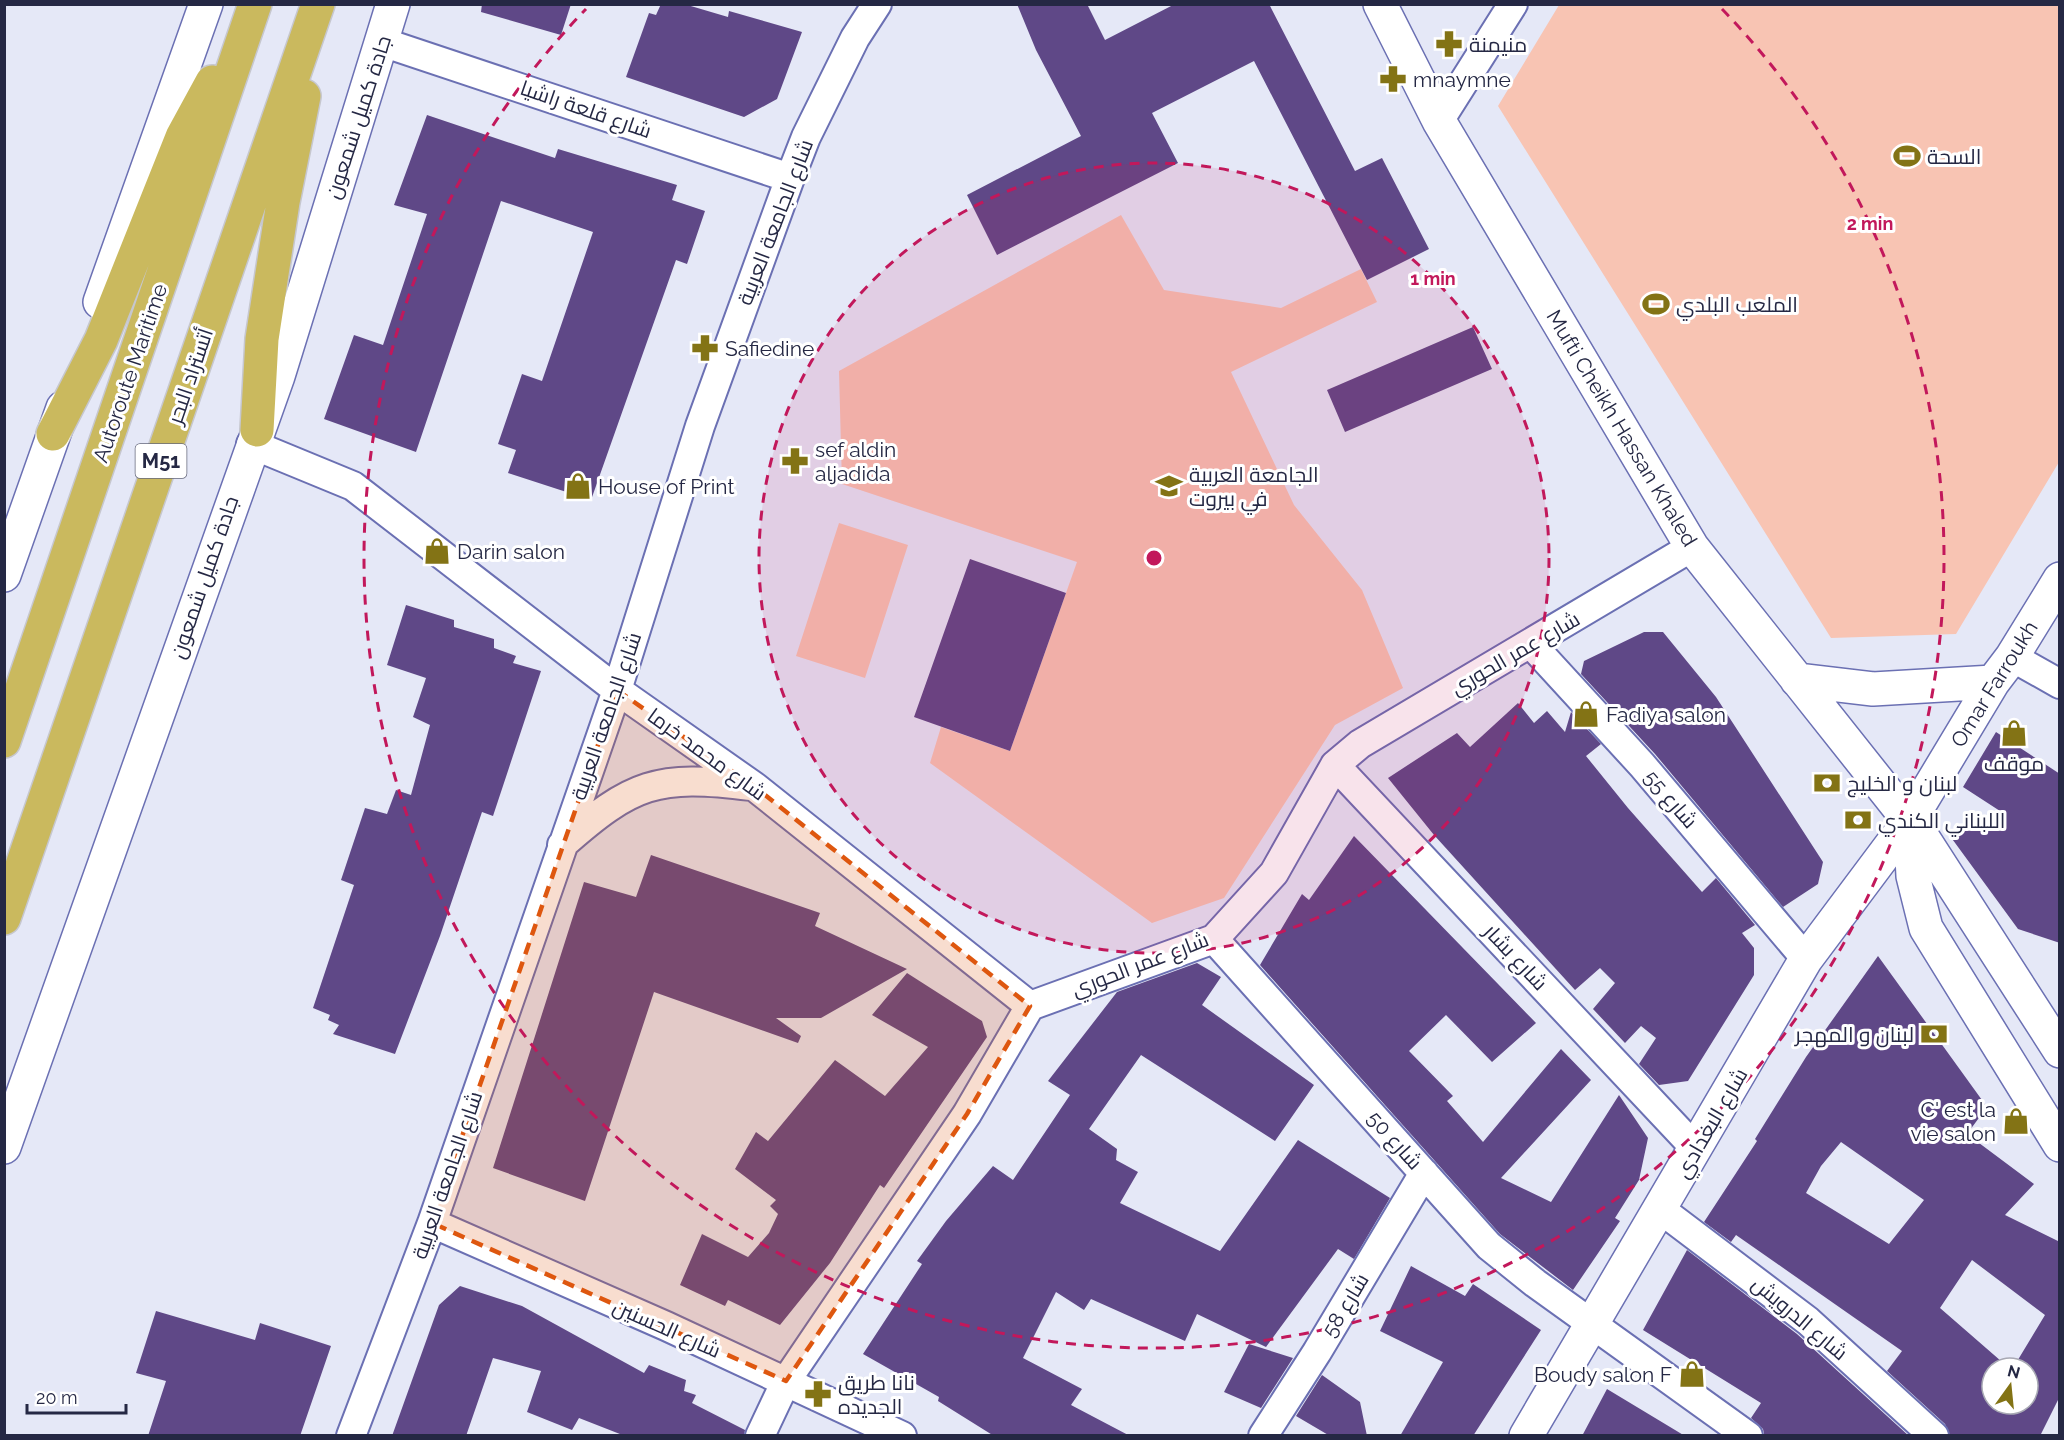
<svg xmlns="http://www.w3.org/2000/svg" width="2064" height="1440" font-family="Raleway,Cairo,sans-serif">
<rect width="100%" height="100%" fill="#e5e8f7"/>
<path fill="#f8c4b3" d="M1559,5H2059V462L1956,634L1831,638L1498,106Z
M1121,215L1164,290L1281,308L1361,269L1377,302L1231,372L1294,505L1362,590L1403,688L1335,725L1224,898L1152,923L930,763L941,727L1010,751L1077,562L842,484L839,371Z
M839,523L908,545L865,678L796,656Z"/>
<path fill="#5f4887" fill-rule="evenodd" d="M482,4H571L561,35L481,12Z
M661,4H684L728,17L729,11L802,32L777,99L744,117L626,77L649,13L656,15Z
M1017,4H1087L1105,40L1175,4H1269L1355,171L1382,158L1429,249L1367,280L1254,61L1152,113L1178,163L997,255L967,195L1081,136L1036,50Z
M427,115L555,158L558,149L677,185L672,200L705,211L687,264L676,260L591,500L508,473L516,450L498,444L522,374L542,381L593,232L501,201L416,452L324,419L354,335L383,345L427,214L394,205Z
M1473,327L1492,369L1345,432L1327,390Z
M970,559L1066,593L1010,751L914,717Z
M406,605L454,620V627L494,639V648L516,656L513,663L541,671L493,816L482,812L440,936L395,1054L333,1034L339,1025L328,1020L330,1015L313,1008L354,885L341,880L365,808L387,814L396,790L411,795L430,725L413,717L426,678L387,665Z
M1644,632H1663L1716,697L1823,862L1818,884L1783,907L1655,754L1581,674L1584,661Z
M1518,703L1534,723L1547,711L1565,732L1571,712L1601,744L1586,756L1628,808L1702,892L1716,878L1755,925L1742,933L1754,948V975L1688,1081L1659,1085L1639,1064L1656,1038L1641,1026L1625,1043L1593,1009L1615,983L1600,968L1575,990L1434,835L1388,778L1457,733L1470,747Z
M1996,732L2060,774V943L2018,929L1950,836L2000,811L1963,787Z
M1354,836L1536,1023L1492,1062L1446,1015L1409,1051L1453,1096L1447,1101L1483,1142L1561,1049L1591,1080L1501,1178L1551,1202L1619,1095L1648,1138L1639,1180L1615,1218L1620,1221L1573,1290L1500,1234L1260,965L1302,894L1309,900Z
M651,855L820,913L815,926L907,969L821,1018H776L801,1036L798,1043L654,992L585,1201L493,1168L584,882L636,897Z
M1878,956L1987,1107L1967,1134L2034,1184L2005,1215L2060,1242V1396L2040,1436H1950L1945,1424L1887,1371L1902,1351L1736,1235L1731,1242L1704,1222L1757,1141L1755,1139L1806,1057ZM1841,1142L1924,1200L1889,1244L1806,1193L1821,1166ZM1972,1260L2045,1315L2013,1368H2028V1404H1992V1368H2009L1940,1308Z
M1197,963L1221,977L1202,1005L1314,1085L1275,1141L1141,1055L1089,1129L1117,1149L1116,1160L1138,1172L1120,1203L1220,1251L1298,1140L1390,1198L1354,1259L1338,1249L1266,1347L1197,1314L1185,1341L1091,1299L1084,1310L1056,1292L1023,1358L1082,1389L1071,1405L1130,1436H994L938,1401L939,1397L863,1354L922,1264L917,1261L946,1221L993,1166L1013,1180L1070,1095L1048,1081L1117,992Z
M907,973L982,1021L987,1037L884,1188L880,1185L830,1263L780,1325L728,1300L725,1306L680,1285L702,1234L748,1257L769,1233L778,1214L770,1206L776,1200L735,1169L756,1132L768,1141L835,1060L885,1096L928,1047L872,1015Z
M1687,1250L1797,1334L1909,1436L1764,1434L1763,1429L1751,1418L1761,1403L1643,1330Z
M1411,1266L1465,1296L1473,1284L1541,1330L1473,1436H1400L1443,1362L1380,1331Z
M460,1286L522,1306L644,1373L649,1365L686,1380L684,1391L696,1395L692,1403L745,1430L744,1436H625L579,1418L572,1430L527,1412L541,1371L493,1358L466,1436H392L439,1305Z
M156,1311L255,1340L260,1323L331,1346L300,1436H148L166,1381L136,1373Z
M1249,1344L1293,1358L1261,1408L1224,1392Z
M1322,1375L1360,1402L1367,1436H1330L1296,1416Z
M1607,1389L1685,1436H1582Z"/>
<g fill="none" stroke-linecap="round" stroke-linejoin="round">
<defs>
<path id="street" d="M382,42L790,178
M1439,121L1513,4
M251,444L353,486L617,690L755,787L1030,1006
M1531,644L1642,765L1806,959
M2012,657L2060,684
M1335,765L1696,1149
M562,845C632,783 657,774 751,786
M1214,939L1489,1246L1535,1283L1748,1436
M1660,1209L1808,1321L1934,1436
M432,1223L666,1326L902,1436
M351,1436L432,1223L617,690L700,426L790,178L806,137L855,38L877,4
M760,1436L786,1381L967,1114L1030,1006L1214,939L1274,873L1335,765L1360,744L1692,547
M1263,1436L1317,1352L1424,1173"/>
<path id="secondary" d="M1380,4L1439,121L1692,547L1923,838L2060,1051
M100,302L206,4
M4,575L63,408
M1797,680L1873,689L1993,682
M1910,820L1913,876L1926,928L2060,1145
M4,1147L278,376L393,4
M1526,1436L1806,959L1910,820L1993,682L2012,657L2060,579"/>
<path id="highway" d="M257,430L262,339L283,202L304,96
M53,434L101,340L182,137L212,82
M4,741L255,4
M4,918L318,4"/>
</defs>
<use href="#street" stroke="#6b70b3" stroke-width="32"/>
<use href="#secondary" stroke="#6b70b3" stroke-width="36"/>
<use href="#highway" stroke="#c6c7ce" stroke-width="36"/>
<use href="#street" stroke="#fff" stroke-width="28"/>
<use href="#secondary" stroke="#fff" stroke-width="33"/>
<use href="#highway" stroke="#cab95e" stroke-width="33"/>
</g>
<path fill="#de570f" fill-opacity="0.2" stroke="#de570f" stroke-width="4.5" stroke-dasharray="12 8" stroke-linejoin="round" d="M617,690L755,787L1030,1006L967,1114L786,1381L432,1223Z"/>
<circle cx="1154" cy="558" r="395" fill="#c2185b" fill-opacity=".12"/>
<g fill="none" stroke="#c2185b" stroke-width="3" stroke-dasharray="10 8">
<circle cx="1154" cy="558" r="395"/>
<path d="M1722 9A790 790 0 1 1 586 9"/>
</g>
<defs>
<symbol id="pharmacy-bare" viewBox="-9 -9 18 18"><path d="M-2-6h4v4h4v4h-4v4h-4v-4h-4v-4h4Z" fill="#837315" stroke="#fff" stroke-width="2.5" paint-order="stroke"/></symbol>
<symbol id="stadium-bare" viewBox="-9 -9 18 18"><path d="M0-5a6.5 5 0 1 0 0 10a6.5 5 0 1 0 0-10ZM-3.5-1.8h7v3.6h-7Z" fill="#837315" stroke="#fff" stroke-width="2.5" paint-order="stroke"/></symbol>
<symbol id="shop-bare" viewBox="-9 -9 18 18"><path d="M-5-2.5h2.3a2.7 3.5 0 0 1 5.4 0H5L5.5 6h-11ZM-1.5-2.5h3a1.5 2.3 0 0 0-3 0Z" fill="#837315" stroke="#fff" stroke-width="2.5" paint-order="stroke"/></symbol>
<symbol id="university-bare" viewBox="-9 -9 18 18"><path d="M0-5L7-2L0 1L-7-2ZM-4 1L0 2.5L4 1V4Q0 6-4 4Z" fill="#837315" stroke="#fff" stroke-width="2.5" paint-order="stroke"/></symbol>
<symbol id="bank-bare" viewBox="-9 -9 18 18"><path d="M-6-4H6V4H-6ZM0-2.3a2.3 2.3 0 1 0 0 4.6a2.3 2.3 0 1 0 0-4.6Z" fill="#837315" stroke="#fff" stroke-width="2.5" paint-order="stroke"/></symbol>
</defs>
<g fill-rule="evenodd">
<use href="#pharmacy-bare" x="1430" y="25" width="38" height="38"/>
<use href="#pharmacy-bare" x="1374" y="60" width="38" height="38"/>
<use href="#stadium-bare" x="1888" y="137" width="38" height="38"/>
<use href="#stadium-bare" x="1637" y="285" width="38" height="38"/>
<use href="#pharmacy-bare" x="686" y="329" width="38" height="38"/>
<use href="#pharmacy-bare" x="776" y="442" width="38" height="38"/>
<use href="#shop-bare" x="559" y="467" width="38" height="38"/>
<use href="#university-bare" x="1150" y="467" width="38" height="38"/>
<use href="#shop-bare" x="418" y="532" width="38" height="38"/>
<use href="#shop-bare" x="1567" y="695" width="38" height="38"/>
<use href="#shop-bare" x="1995" y="714" width="38" height="38"/>
<use href="#bank-bare" x="1808" y="764" width="38" height="38"/>
<use href="#bank-bare" x="1839" y="801" width="38" height="38"/>
<use href="#bank-bare" x="1915" y="1015" width="38" height="38"/>
<use href="#shop-bare" x="1997" y="1102" width="38" height="38"/>
<use href="#shop-bare" x="1673" y="1355" width="38" height="38"/>
<use href="#pharmacy-bare" x="799" y="1375" width="38" height="38"/>
</g>
<g text-anchor="middle" dominant-baseline="central" stroke-width="6" stroke-linejoin="round" paint-order="stroke">
<rect fill="#fff" stroke="#66687c" stroke-width="1.5" x="135.5" y="444" width="51" height="34" rx="4.5"/>
<g font-size="20" font-weight="bold" fill="#252844">
<text x="161" y="461">M51</text>
</g>
<g font-size="21" fill="#252844" stroke="#fff" text-anchor="start">
<text x="1469" y="44">منيمنة</text>
<text x="1413" y="79">mnaymne</text>
<text x="1927" y="156">السحة</text>
<text x="1676" y="304">الملعب البلدي</text>
<text x="725" y="348">Safiedine</text>
<text x="815" y="449">sef aldin<tspan x="815" dy="24">aljadida</tspan></text>
<text x="1189" y="474">الجامعة العربية<tspan x="1189" dy="24">في بيروت</tspan></text>
<text x="598" y="486">House of Print</text>
<text x="457" y="551">Darin salon</text>
<text x="1606" y="714">Fadiya salon</text>
<text x="2014" y="763" text-anchor="middle">موقف</text>
<text x="1847" y="783">لبنان و الخليج</text>
<text x="1878" y="820">اللبناني الكندي</text>
<text x="1914" y="1034" text-anchor="end">لبنان و المهجر</text>
<text x="1996" y="1109" text-anchor="end">C' est la<tspan x="1996" dy="24">vie salon</tspan></text>
<text x="1672" y="1374" text-anchor="end">Boudy salon F</text>
<text x="838" y="1382">نانا طريق<tspan x="838" dy="24">الجديده</tspan></text>
</g>
<g font-size="21" fill="#252844" stroke="#fff">
<text transform="translate(586 109) rotate(19)">شارع قلعة راشيا</text>
<text transform="translate(358 117) rotate(-72)">جادة كميل شمعون</text>
<text transform="translate(775 222) rotate(-69)">شارع الجامعة العربية</text>
<text transform="translate(130 373) rotate(-71)">Autoroute Maritime</text>
<text transform="translate(190 376) rotate(-71)">أتستراد البحر</text>
<text transform="translate(1622 428) rotate(59)">Mufti Cheikh Hassan Khaled</text>
<text transform="translate(204 577) rotate(-71)">جادة كميل شمعون</text>
<text transform="translate(1515 653) rotate(-30)">شارع عمر الحوري</text>
<text transform="translate(1994 684) rotate(-58)">Omar Farroukh</text>
<text transform="translate(606 716) rotate(-71)">شارع الجامعة العربية</text>
<text transform="translate(707 754) rotate(36)">شارع محمد خرما</text>
<text transform="translate(1671 799) rotate(49)">شارع 55</text>
<text transform="translate(1516 957) rotate(47)">شارع بشار</text>
<text transform="translate(1140 964) rotate(-21)">شارع عمر الحوري</text>
<text transform="translate(1711 1123) rotate(-60)">شارع البغدادي</text>
<text transform="translate(1395 1140) rotate(48)">شارع 50</text>
<text transform="translate(447 1175) rotate(-71)">شارع الجامعة العربية</text>
<text transform="translate(1345 1305) rotate(-59)">شارع 58</text>
<text transform="translate(1800 1318) rotate(40)">شارع الدرويش</text>
<text transform="translate(667 1328) rotate(24)">شارع الحسنين</text>
</g>
</g>
<circle cx="1154" cy="558" r="9" fill="#c2185b" stroke="#fff" stroke-width="3"/>
<g font-size="18" text-anchor="middle" font-weight="bold" fill="#c2185b" stroke="#fff" stroke-width="6" stroke-linejoin="round" paint-order="stroke">
<text x="1870" y="230">2 min</text>
<text x="1433" y="285">1 min</text>
</g>
<rect width="2064" height="1440" fill="none" stroke="#252844" stroke-width="12"/>
<g transform="translate(2010 1386) rotate(15)"><circle r="28" fill="#ffffff" stroke="#a8a9b4" stroke-width="1.5"/>
<path d="M0-4.5L10 22L0 15L-10 22Z" fill="#837315"/>
<text y="-9" font-size="16" font-weight="bold" text-anchor="middle" fill="#252844">N</text>
</g>
<path d="M27 1404v9h99v-9" fill="none" stroke="#252844" stroke-width="3"/>
<text x="36" y="1404" font-size="18" fill="#252844" stroke="#ffffff" stroke-width="4.5" paint-order="stroke">20 m</text>
</svg>
